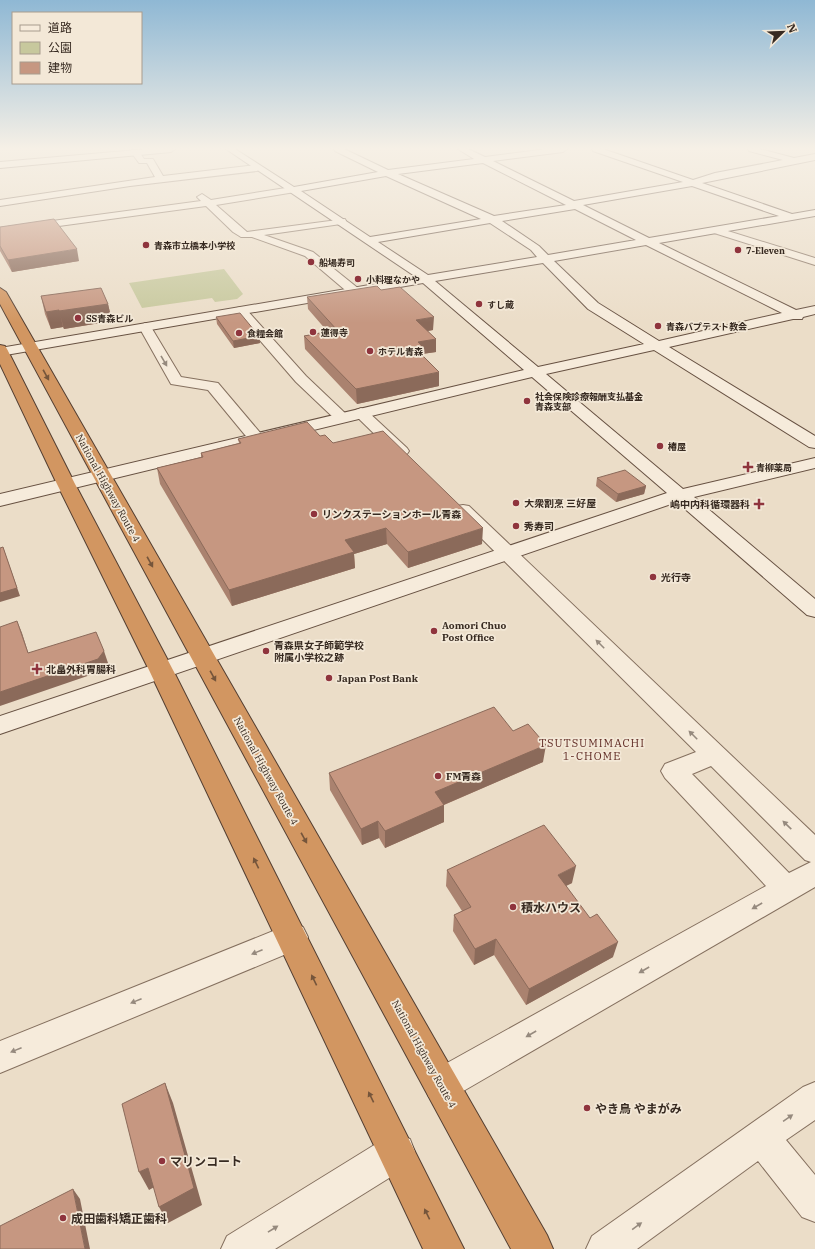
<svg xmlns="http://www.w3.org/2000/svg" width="815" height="1249" font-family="'IBM Plex Serif','Noto Sans JP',serif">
<rect width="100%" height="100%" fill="#ebddc8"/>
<path fill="#c7c89d" d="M224,269L243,294L237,299L215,302L212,298L142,308L129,283Z"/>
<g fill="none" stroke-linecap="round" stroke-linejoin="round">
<defs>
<path id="street" d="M132,150H138L144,159H153L163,176L257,165L261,168L257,171L130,186L0,206V200L155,177L147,163H139L131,152Z
M292,187L295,188V192L216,205L247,232L345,219L346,221L345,223L341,224L264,235L313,252L359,289L361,292L359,295H351L305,256L252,237H241L233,232L206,206L0,234V228L201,201L197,197L202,194L211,200Z
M715,227L815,258V265L711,232L710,230Z
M241,307L245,308L306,376L346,414L349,417L346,420H336L296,382L237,314L235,311L237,308Z
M145,323L151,327L181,377L218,383L262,435L264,438L262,441H250L208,390L171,384L139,327Z
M361,408L366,410L407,448L409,451L407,454L401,456L395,454L356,416L353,413L356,410Z
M463,505L469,506L815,835V887L453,1097L441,1102L429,1097L424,1085L429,1073L766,886L665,778L661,771L665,764L696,752L457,514L454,510L457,506ZM711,766L805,860L811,862L789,873L692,774Z
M293,923L303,927L308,937L303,947L0,1073V1041Z
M815,1082V1120L786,1140L815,1175V1222L802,1217L758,1161L637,1249H586L592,1236L803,1087Z
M397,1134L410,1139L415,1152L410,1165L275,1249H221L227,1236L384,1139Z"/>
<path id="secondary" d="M148,149H175L171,152L0,168V162Z
M226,149H235L294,187L378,172L335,151L334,149H344L388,170L474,159L458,149H468L485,157L547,149H567L563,152L493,161L574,201L683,182L593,151L592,149H603L693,180L715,173L783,160L749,151L748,149H760L794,158L815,154V160L702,183L792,214L815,210V216L659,243L796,310L815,306V314L803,317L802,319H793L669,347L815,436V448L809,447L654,350L546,374L683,489L815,458V468L694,497L815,599V617L807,615L677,502L0,734V716L667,493L532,377L0,506V494L524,370L423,283L0,356V348L416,277ZM483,163L566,205L494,216L398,174ZM386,176L481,219L370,237L301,191ZM692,186L779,216L649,238L583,205ZM575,209L636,240L548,255L539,246L502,221ZM490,223L531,250L537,257L428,275L378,242ZM646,245L782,313L659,341L598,303L554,261ZM543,263L588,309L644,344L538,367L435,281Z"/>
<path id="highway" d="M0,288L6,292L547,1235L553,1249H511L0,304Z
M0,345L5,346L7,349L75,484L173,670L464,1249H423L149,670L57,484L0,364Z"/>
</defs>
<use href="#street" stroke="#85705f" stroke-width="2"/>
<use href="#secondary" stroke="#675142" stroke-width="2"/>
<use href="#highway" stroke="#543f32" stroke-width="2"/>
<use href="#street" fill="#f6ebdb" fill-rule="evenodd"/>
<use href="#secondary" fill="#f6ebdb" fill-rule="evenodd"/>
<use href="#highway" fill="#d29661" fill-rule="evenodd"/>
</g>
<path fill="#aa826f" d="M0,227L79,261L12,272L0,251Z
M381,290L433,330L428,331L436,352L422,354V355L439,386L357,404L305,349L304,336L327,331L308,309L307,297Z
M41,296L108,304L112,321L64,329L63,327L51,329L45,314Z
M216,317L259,336L260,343L234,348L217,324Z
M320,436L333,443L482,544L408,568L387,544L354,554L355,568L232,606L160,484L157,468L201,457V453L239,443L238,439Z
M597,478L646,486L644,494L616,502L596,486Z
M513,731L543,762L444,805V822L385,848L379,838L362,845L330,790L329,773Z
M447,870L572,883L566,886L613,957L526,1005L494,955L474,965L453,931L454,915L462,911L446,886Z"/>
<path fill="#8b6a5a" d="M77,249L79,261L12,272L8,260Z
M108,304L112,321L64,329L59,311Z
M59,310L63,327L51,329L46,312Z
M434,317L433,330L416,333V320Z
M259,336L260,343L234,348L233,341Z
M436,339V352L422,354V359L414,347L418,342Z
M439,372V386L357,404L356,389Z
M646,486L644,494L616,502L618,494Z
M386,528L387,544L354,554L355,568L232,606L229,590L345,540Z
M483,528L482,544L408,568V552Z
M3,547L20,596L0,602V593Z
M17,621L22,633L32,665L28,653Z
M104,651L108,663L102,671L0,706V692Z
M546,745L543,762L434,809L435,792Z
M444,805V822L385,848V831Z
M378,821L379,838L362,845L361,829Z
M576,866L572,883L555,891L558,875Z
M496,939L494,955L474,965L475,949Z
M618,942L613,957L526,1005L529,989Z
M165,1083L173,1103L202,1205L168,1223L159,1207Z
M148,1168L158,1185L149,1190L139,1172Z
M73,1189L80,1199L90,1249H85Z"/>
<path fill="#c69781" stroke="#8b6a5a" d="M54,219L77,249L8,260L0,246V227Z
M377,286L381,290L400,287L434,317L416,320L436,339L418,342L422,346L414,347L439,372L356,389L304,336L337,330L307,297Z
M101,288L108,304L59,311V310L46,312L41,296Z
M240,313L259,336L233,341L216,317Z
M307,422L320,436L325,435L333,443L383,431L483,528L408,552L386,528L345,540L354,552L229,590L157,468L203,457L201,453L241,443L238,439Z
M625,470L646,486L618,494L597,478Z
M3,547L17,588L0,593V548Z
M17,621L28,653L96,632L104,651L98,659L0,692V627Z
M494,707L513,731L528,724L546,745L435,792L444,805L385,831L378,821L361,829L329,773Z
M544,825L576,866L558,875L590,918L597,914L618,942L529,989L496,939L475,949L454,915L471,907L447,870Z
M165,1083L194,1188L159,1207L148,1168L139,1172L122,1104Z
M73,1189L85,1249H0V1226Z"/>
<defs><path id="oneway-solid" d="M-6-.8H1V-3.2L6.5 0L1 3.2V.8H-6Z"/></defs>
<g fill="#968a7e">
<use href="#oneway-solid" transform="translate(164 361) rotate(60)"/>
<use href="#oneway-solid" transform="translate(600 644) rotate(-135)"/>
<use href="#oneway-solid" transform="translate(693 735) rotate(-135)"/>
<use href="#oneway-solid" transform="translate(787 825) rotate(-136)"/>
<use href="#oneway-solid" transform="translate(757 906) rotate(150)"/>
<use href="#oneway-solid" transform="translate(257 952) rotate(158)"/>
<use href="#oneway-solid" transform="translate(644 970) rotate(150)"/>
<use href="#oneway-solid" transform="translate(136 1001) rotate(158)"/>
<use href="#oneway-solid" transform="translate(531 1034) rotate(150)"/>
<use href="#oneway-solid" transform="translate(16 1050) rotate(158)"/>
<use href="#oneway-solid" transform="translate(788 1118) rotate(-35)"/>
<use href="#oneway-solid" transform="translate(637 1226) rotate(-36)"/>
<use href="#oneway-solid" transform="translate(273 1229) rotate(-32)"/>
</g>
<g fill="#75553b">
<use href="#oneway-solid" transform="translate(46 375) rotate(61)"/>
<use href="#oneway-solid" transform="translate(150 562) rotate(61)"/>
<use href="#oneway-solid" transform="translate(213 676) rotate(61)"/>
<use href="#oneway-solid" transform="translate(304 838) rotate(61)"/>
<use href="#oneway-solid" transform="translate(256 863) rotate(-116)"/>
<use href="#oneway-solid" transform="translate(314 980) rotate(-116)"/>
<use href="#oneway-solid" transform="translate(371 1097) rotate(-116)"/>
<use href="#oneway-solid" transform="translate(427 1214) rotate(-116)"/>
</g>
<linearGradient id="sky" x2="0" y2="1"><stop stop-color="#8fb8d4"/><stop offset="0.46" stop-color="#f6f0e6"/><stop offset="1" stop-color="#f6f0e6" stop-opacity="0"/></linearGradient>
<rect width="815" height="323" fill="url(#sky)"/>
<g fill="#8f343d" stroke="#f3e8d7" stroke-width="1.5">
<circle cx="146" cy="245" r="4"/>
<circle cx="738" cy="250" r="4"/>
<circle cx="311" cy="262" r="4"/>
<circle cx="358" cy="279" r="4"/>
<circle cx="479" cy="304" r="4"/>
<circle cx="78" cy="318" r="4"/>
<circle cx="658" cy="326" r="4"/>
<circle cx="313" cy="332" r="4"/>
<circle cx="239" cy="333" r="4"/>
<circle cx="370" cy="351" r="4"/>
<circle cx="527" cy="401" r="4"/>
<circle cx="660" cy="446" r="4"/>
<path d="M746 461h4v4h4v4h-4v4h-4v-4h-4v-4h4z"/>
<circle cx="516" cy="503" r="4"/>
<path d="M757 498h4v4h4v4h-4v4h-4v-4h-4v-4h4z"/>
<circle cx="314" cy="514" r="4"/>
<circle cx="516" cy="526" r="4"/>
<circle cx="653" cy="577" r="4"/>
<circle cx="434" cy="631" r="4"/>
<circle cx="266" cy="651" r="4"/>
<path d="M35 663h4v4h4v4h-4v4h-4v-4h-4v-4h4z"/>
<circle cx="329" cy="678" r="4"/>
<circle cx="438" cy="776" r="4"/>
<circle cx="513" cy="907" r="4"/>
<circle cx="587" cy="1108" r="4"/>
<circle cx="162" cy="1161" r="4"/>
<circle cx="63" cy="1218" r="4"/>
</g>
<g text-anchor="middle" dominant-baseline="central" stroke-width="3.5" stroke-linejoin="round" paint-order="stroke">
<g font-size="9" font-weight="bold" fill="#372a21" stroke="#f3e8d7" text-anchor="start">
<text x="154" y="245">青森市立橋本小学校</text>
<text x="746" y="250">7-Eleven</text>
<text x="319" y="262">船場寿司</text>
<text x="366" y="279">小料理なかや</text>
<text x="487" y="304">すし蔵</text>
<text x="86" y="318">SS青森ビル</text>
<text x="666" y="326">青森バプテスト教会</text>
<text x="321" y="332">蓮得寺</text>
<text x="247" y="333">食糧会館</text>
<text x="378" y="351">ホテル青森</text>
<text x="535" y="396">社会保険診療報酬支払基金<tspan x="535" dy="10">青森支部</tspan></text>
<text x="668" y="446">椿屋</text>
<text x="756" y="467">青柳薬局</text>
</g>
<g font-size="10" fill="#372a21" stroke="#f3e8d7">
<text transform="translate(108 488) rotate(61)">National Highway Route 4</text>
<text transform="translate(266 771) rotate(61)">National Highway Route 4</text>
<text transform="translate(424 1054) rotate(61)">National Highway Route 4</text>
</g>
<g font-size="10" font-weight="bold" fill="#372a21" stroke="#f3e8d7" text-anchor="start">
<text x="524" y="503">大衆割烹 三好屋</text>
<text x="750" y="504" text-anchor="end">嶋中内科循環器科</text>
<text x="322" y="514">リンクステーションホール青森</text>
<text x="524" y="526">秀寿司</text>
<text x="661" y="577">光行寺</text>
<text x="442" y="625">Aomori Chuo<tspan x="442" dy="12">Post Office</tspan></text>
<text x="274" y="645">青森県女子師範学校<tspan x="274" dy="12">附属小学校之跡</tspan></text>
<text x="46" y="669">北畠外科胃腸科</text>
<text x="337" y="678">Japan Post Bank</text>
<text x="446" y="776">FM青森</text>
</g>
<g font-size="11" letter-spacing="1" fill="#602b24" stroke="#f3e8d7">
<text x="592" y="743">TSUTSUMIMACHI<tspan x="592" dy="13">1-CHOME</tspan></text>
</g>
<g font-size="12" font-weight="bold" fill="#372a21" stroke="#f3e8d7" text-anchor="start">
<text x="521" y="907">積水ハウス</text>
<text x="595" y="1108">やき鳥 やまがみ</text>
<text x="170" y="1161">マリンコート</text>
<text x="71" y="1218">成田歯科矯正歯科</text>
</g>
</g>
<rect x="12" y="12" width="130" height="72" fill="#f3e8d7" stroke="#a89c8e"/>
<rect x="20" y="25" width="20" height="6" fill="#f6ebdb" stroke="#a89c8e"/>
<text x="48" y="32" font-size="12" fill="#372a21">道路</text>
<rect x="20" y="42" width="20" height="12" fill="#c7c89d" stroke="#a89c8e"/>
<text x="48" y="52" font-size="12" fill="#372a21">公園</text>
<rect x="20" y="62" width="20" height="12" fill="#c69781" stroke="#a89c8e"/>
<text x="48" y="72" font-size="12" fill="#372a21">建物</text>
<g transform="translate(783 32) rotate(67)" stroke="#f3e8d7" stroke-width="3" paint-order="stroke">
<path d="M0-3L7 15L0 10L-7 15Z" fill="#372a21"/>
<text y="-6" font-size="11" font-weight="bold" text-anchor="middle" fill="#372a21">N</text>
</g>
</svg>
